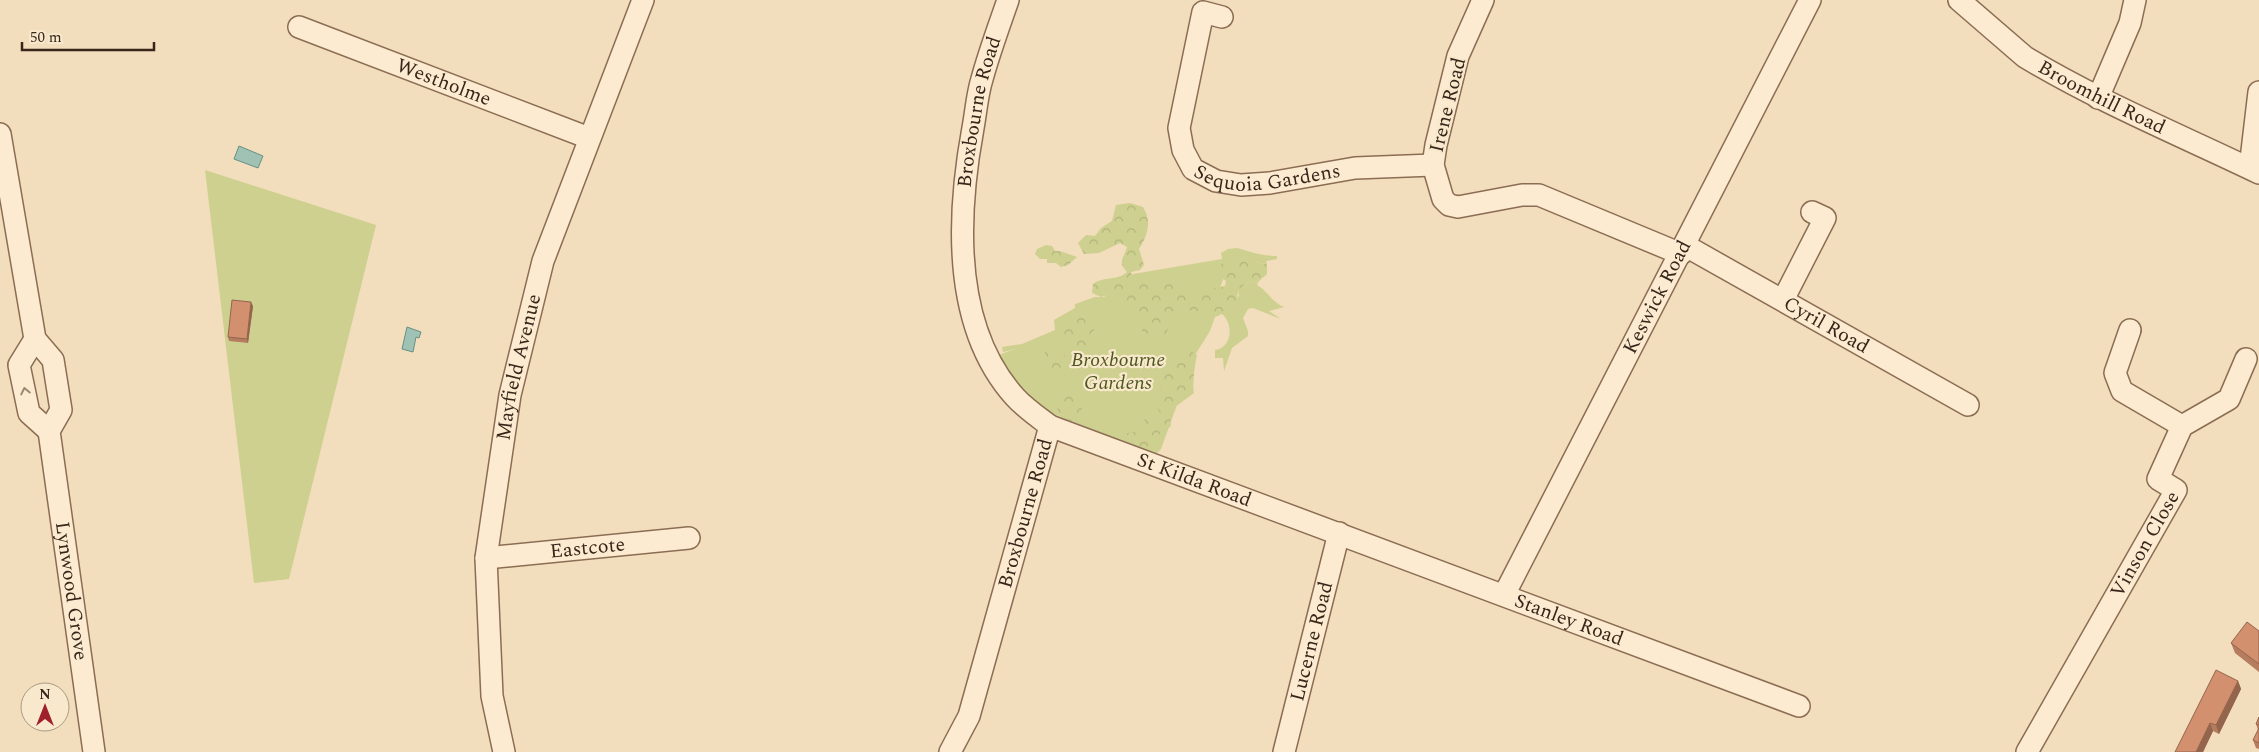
<svg xmlns="http://www.w3.org/2000/svg" width="2259" height="752" font-family="Spectral,serif">
<defs>
<pattern id="forest-crowns" width="20" height="18" patternUnits="userSpaceOnUse" patternTransform="scale(1.25)"><rect width="20" height="18" fill="#ced08f"/><path d="M2 6a3 3 0 1 1 6 0M12 15a3 3 0 1 1 6 0" fill="none" stroke="#b2b27b"/></pattern>
</defs>
<rect width="100%" height="100%" fill="#f2ddbc"/>
<path fill="#ced08f" d="M205,170L376,225L289,579L254,583Z
M1237,248C1250,252 1263,256 1277,256V259L1266,261L1267,264L1254,262L1229,263L1211,313L1239,296L1238,289L1245,284L1259,281L1257,285C1268,291 1272,303 1284,307L1269,311L1281,319L1253,308L1248,309L1243,318L1248,331V336L1232,348L1224,371L1223,358H1215V350C1232,348 1234,324 1222,314L1215,317L1210,331L1195,355L1161,449L1154,456L1040,408L1025,397L996,356L1015,349L1003,352L1002,347L1022,344L1055,330L1054,320L1075,308V304L1095,297H1104L1133,274L1222,259L1221,253L1228,249Z"/>
<path fill="url(#forest-crowns)" d="M1130,203L1143,207C1152,221 1148,235 1139,249L1144,265L1140,270L1131,272L1133,280L1144,281L1149,287L1153,285L1157,278L1174,276C1177,280 1180,286 1184,289C1189,293 1218,288 1225,286L1226,281L1216,274V269L1224,262H1254L1267,264V274L1259,281L1245,284L1239,289L1236,301L1222,314L1179,309C1169,317 1172,327 1164,336L1156,337L1142,332V327L1135,320L1134,310L1128,313L1125,305L1119,304L1121,294L1112,293L1101,297L1092,293L1093,284C1103,276 1118,281 1127,272C1117,261 1124,259 1127,247L1120,243L1099,253L1084,254L1078,243L1086,235L1095,236L1101,228L1112,221L1116,205Z
M1046,245L1052,246L1055,251H1060L1077,257L1068,265L1061,267L1056,263H1047V259H1040L1035,254L1037,249Z
M1084,315L1092,317L1096,323L1091,343L1081,350L1065,343L1062,331L1073,319Z
M1057,347L1061,353L1066,356L1068,364L1061,372L1052,373L1044,367L1042,360L1046,350Z
M1190,351L1197,355C1195,363 1192,387 1194,393L1175,407L1170,414L1171,426L1153,439V451L1149,458L1112,447L1128,433L1140,431L1145,435L1149,433L1144,419L1151,414L1160,412L1152,398L1161,389L1157,383L1171,368L1169,362L1176,355Z
M1072,395L1081,399L1080,401L1084,405L1081,407L1083,412L1072,421L1065,420L1058,415L1057,402L1066,396Z"/>
<path fill="#a0c2b5" stroke="#679083" d="M239,146L263,156L258,168L234,159Z
M407,327L421,332L419,338L416,337L413,352L402,349Z"/>
<g fill="none" stroke-linecap="round" stroke-linejoin="round">
<defs>
<g id="minor">
<path d="M1483,0L1458,56L1436,145L1433,165L1443,199L1449,205L1458,207L1522,195H1539L1681,254"/>
<path id="s1" d="M1959,0L2025,57C2100,102 2180,135 2259,173"/>
<path id="s2" d="M1222,17L1203,12L1179,128L1183,150L1193,169L1216,181L1241,185L1270,183L1355,168L1433,165"/>
<path id="s3" d="M299,27L589,138"/>
<path d="M2098,98L2130,23L2135,0"/>
<path id="s4" d="M0,134L35,339L53,360L61,410L49,431L94,752"/>
<path d="M2250,168L2259,92"/>
<path id="s5" d="M1686,246L1968,405"/>
<path d="M1783,300L1825,218L1812,212"/>
<path d="M2130,330L2115,373L2122,391L2182,426"/>
<path d="M35,339L19,365L29,413L49,431"/>
<path id="s6" d="M1050,426L1799,706"/>
<path id="s7" d="M486,558L689,538"/>
<path id="s8" d="M1504,595L1810,0"/>
<path id="s9" d="M504,752L492,696L486,558L510,395L543,261L643,0"/>
<path id="s10" d="M950,752L969,716L1050,426C1038,417 1025,408 1015,397C951,326 957,215 973,128C976,112 977,95 982,79C989,53 999,26 1008,0"/>
<path id="s11" d="M1284,752L1339,533"/>
<path id="s12" d="M2027,752L2176,490L2158,479L2182,426L2229,399L2246,359"/>
</g>
</defs>
<use href="#minor" stroke="#8b6d54" stroke-width="24"/>
<use href="#minor" stroke="#fcebd0" stroke-width="21"/>
</g>
<path fill="#b57c5f" d="M253,306L248,343L229,341L228,337Z
M2259,631V672L2235,653L2231,643Z
M2238,681L2241,689L2219,734L2213,731L2203,752H2175Z
M2259,717V749L2256,748L2253,740L2258,730L2256,724Z"/>
<path fill="#94654d" d="M251,302L253,306L248,343L247,339Z
M2238,681L2241,689L2219,734L2216,725Z
M2210,723L2213,731L2203,752H2196Z"/>
<path fill="#d3906e" stroke="#94654d" d="M232,300L251,302L247,339L228,337Z
M2247,622L2259,631V664L2231,643Z
M2216,670L2238,681L2216,725L2210,723L2196,752H2175Z
M2259,717V725L2256,724Z
M2259,728V743L2253,740Z"/>
<defs><path id="oneway-chevron" d="M-2-3.5L2.5 0L-2 3.5" fill="none" stroke-width="1.6" stroke-linecap="round" stroke-linejoin="round" transform="scale(1.25)"/></defs>
<use stroke="#9a8875" href="#oneway-chevron" transform="translate(25 391) rotate(-102)"/>
<g text-anchor="middle" dominant-baseline="central" stroke-width="4.5" stroke-linejoin="round" paint-order="stroke">
<g font-size="20" fill="#38261a" stroke="#f8e8cc">
<text stroke="none"><textPath href="#s3" startOffset="155">Westholme</textPath></text>
<text stroke="none"><textPath href="#s1" startOffset="174">Broomhill Road</textPath></text>
<text transform="translate(1448 105) rotate(-76)">Irene Road</text>
<text stroke="none"><textPath href="#s10" startOffset="686">Broxbourne Road</textPath></text>
<text stroke="none"><textPath href="#s2" startOffset="259">Sequoia Gardens</textPath></text>
<text stroke="none"><textPath href="#s8" startOffset="335">Keswick Road</textPath></text>
<text stroke="none"><textPath href="#s5" startOffset="161">Cyril Road</textPath></text>
<text stroke="none"><textPath href="#s9" startOffset="389">Mayfield Avenue</textPath></text>
<text stroke="none"><textPath href="#s6" startOffset="154">St Kilda Road</textPath></text>
<text stroke="none"><textPath href="#s10" startOffset="251">Broxbourne Road</textPath></text>
<text stroke="none"><textPath href="#s12" startOffset="239">Vinson Close</textPath></text>
<text stroke="none"><textPath href="#s7" startOffset="102">Eastcote</textPath></text>
<text stroke="none"><textPath href="#s4" startOffset="472">Lynwood Grove</textPath></text>
<text stroke="none"><textPath href="#s6" startOffset="554">Stanley Road</textPath></text>
<text stroke="none"><textPath href="#s11" startOffset="114">Lucerne Road</textPath></text>
</g>
<g font-size="20" font-style="italic" fill="#4d571f" stroke="#f8e8cc">
<text x="1118" y="360">Broxbourne<tspan x="1118" dy="23">Gardens</tspan></text>
</g>
</g>
<g transform="translate(45 707)"><circle r="24" fill="#f8e8cc" stroke="#ab9a85"/>
<path d="M0-4L9 19L0 12L-9 19Z" fill="#9f1f2a"/>
<text y="-8" font-size="14" font-weight="bold" text-anchor="middle" fill="#38261a">N</text>
</g>
<path d="M22 42v8h132v-8" fill="none" stroke="#38261a" stroke-width="2.5"/>
<text x="30" y="42" font-size="15" fill="#38261a" stroke="#f8e8cc" stroke-width="4" paint-order="stroke">50 m</text>
</svg>
